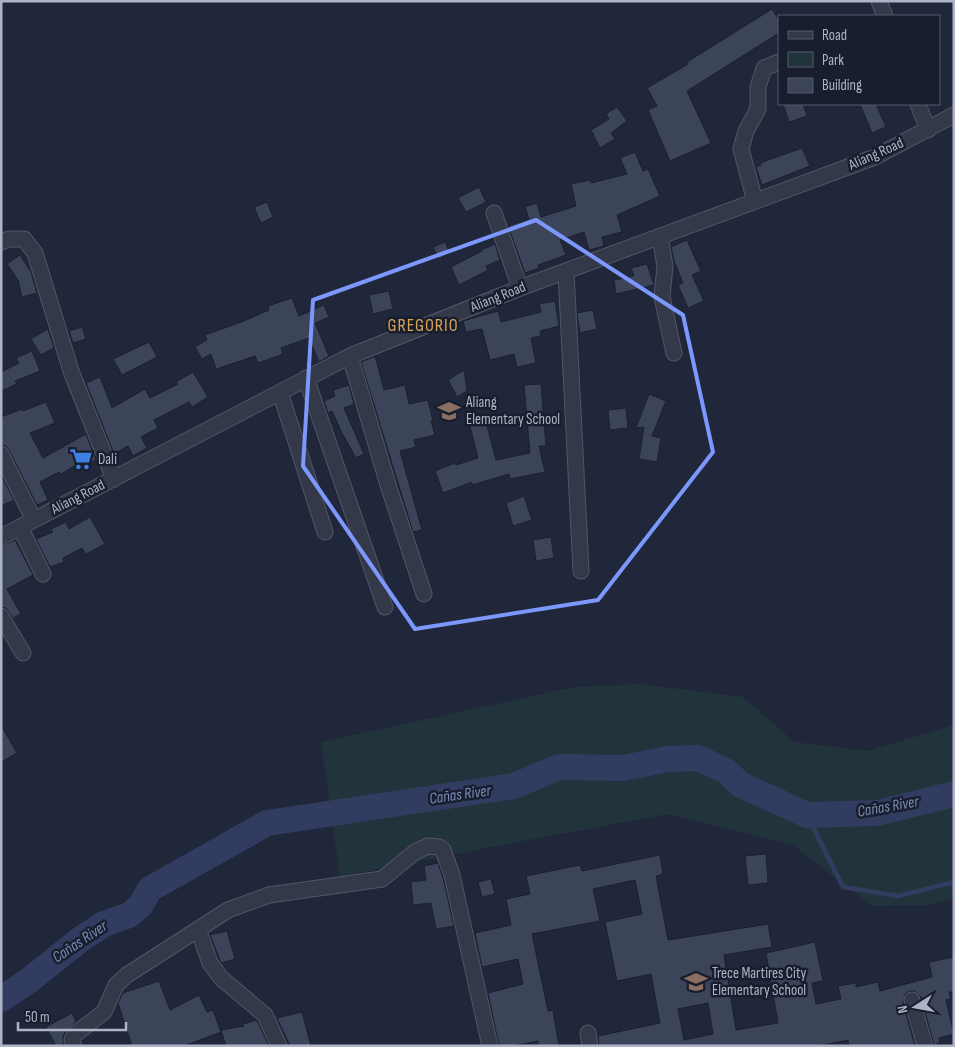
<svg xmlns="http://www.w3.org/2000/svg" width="955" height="1047" font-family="'Sofia Sans Condensed',sans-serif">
<rect width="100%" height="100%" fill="#20273a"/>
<path fill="#22343b" d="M639,684L743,697L794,742L867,751L954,725V898L927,905L872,906L793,845L668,814L496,846L340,877L321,742L574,687Z"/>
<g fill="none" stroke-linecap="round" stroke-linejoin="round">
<path stroke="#313c60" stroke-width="4.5" d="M807,815L843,887L898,896L954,882"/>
<path stroke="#313c60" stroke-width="26" d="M1,999L27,982L81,939L104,924L129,915L140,906L150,889L267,823L514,786L559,767L623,768L668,759L698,758L726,771L741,785L807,815L877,813L954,794"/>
</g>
<path fill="#3c445a" stroke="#1b2031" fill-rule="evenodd" d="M772,9L779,20V33L687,91L711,143L670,161L648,110L657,106L647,88L688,64L687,62Z
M783,104H803L807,116L789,122Z
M860,104H876L886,127L872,133Z
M617,107L627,121L611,133L615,139L600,148L591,130L609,119L606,114Z
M802,148L810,166L762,185L756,167L761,165L760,163Z
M635,152L643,171L648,169L660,196L617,215L622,232L602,237L604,246L589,250L584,232L560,240L566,255L538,265L539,268L525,273L508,226L529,219L525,207L537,203L541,217L576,206L571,184L590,180L591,183L627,174L620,158Z
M479,187L486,202L466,212L458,198Z
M267,202L273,217L261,223L254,207Z
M687,240L701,271L692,275L704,301L688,308L678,285L683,283L674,261L671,247Z
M445,242L450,253L439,259L433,247Z
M495,244L500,260L486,266L488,270L459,285L451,267L482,251L481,250Z
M20,255L31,272L37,293L22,297L18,280L7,264Z
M647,264L654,285L616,294L614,280L634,276L631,268Z
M389,291L393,309L373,314L369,295Z
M292,298L299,316L324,305L329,317L315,323L329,356L319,362L309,338L281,348L283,354L258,363L255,356L216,369L211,354L202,359L195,347L207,340L205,335L244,321L269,310L268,306Z
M555,301L559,326L540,331L541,336L531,338L536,363L517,367L514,354L490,360L482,329L466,332L463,321L498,311L501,322L541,312L539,304Z
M593,310L597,329L580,333L577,313Z
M82,327L86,339L73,343L69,331Z
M48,329L54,348L41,355L31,339Z
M149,342L157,357L122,375L113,359Z
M32,351L40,371L15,381L17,384L1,391V372L19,363L16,358Z
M375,356L384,390L405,385L409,404L428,400L433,421H431L435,435L414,440L416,447L400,451L422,530L413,532L361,362Z
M464,370L467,391L457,397L448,380Z
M193,372L208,397L192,407L189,402L154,420L158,428L141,437L147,448L133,456L128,446L114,454L86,383L100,377L112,408L145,389L150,398L178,384L176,382Z
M541,384L546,446H539L545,472L510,479L509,474L472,485V482L443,493L435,471L455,463L456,465L478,458L470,426L486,422L496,460L530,453L524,385Z
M349,385L354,404L344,408L364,454L356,458L342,433L332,411L328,413L324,401L335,396L333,390Z
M649,394L666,401L652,436L661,438L657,462L639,459L644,427L636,428Z
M46,402L55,423L30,433L43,458L86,434L96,460L78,468L76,465L61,474L59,472L40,482L48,500L37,505L9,450L6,446L1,445V417L22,409L23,411Z
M626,408L628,428L610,430L608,410Z
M1,475L14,500L1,506Z
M524,496L532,520L513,526L506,503Z
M90,517L105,544L86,554L82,548L63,558L64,562L50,567L36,539L53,532L51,529L66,522L69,529Z
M551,537L554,558L536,561L533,540Z
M15,540L33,575L7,589L21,614L13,618L6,608L1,607V546Z
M1,725L17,753L1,762Z
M766,854L768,883L748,885L745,856Z
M660,855L663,874L656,876L668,940L768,924L772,947L724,955L736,1030L778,1023L766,953L815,942L823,981L812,983L816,1004L841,999L838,986L856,983V987L878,982L880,991L932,977L929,962L954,957V992H949L951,999L946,1000L954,1034L939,1038L940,1043L934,1045L921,997L915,991H910L905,994L903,1002L915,1046H849L848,1040L818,1046H599L598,1036L660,1023L651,974L617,981L605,922L642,914L635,880L593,889L600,921L532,934L548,1011L553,1010L559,1046H538V1041L513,1046H499L488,993L523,984L518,959L482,967L475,933L511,925L506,899L530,894L526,876L580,865L582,871ZM708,1003L713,1034L684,1040L678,1009Z
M438,863L443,878L454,926L436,929L431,903L413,905L411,882L426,880L424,866Z
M491,879L495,894L482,897L478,882Z
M227,931L235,959L221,963L210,935Z
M159,981L170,1010L199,995L207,1012L213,1010L221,1032L184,1046H132L118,1003L123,993Z
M302,1012L311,1046H290L277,1018Z
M72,1013L76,1022L65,1032L63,1037L64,1046H56L46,1027Z
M257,1020L269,1046H226L221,1030L244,1026L243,1024Z"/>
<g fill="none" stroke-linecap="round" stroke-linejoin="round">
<defs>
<path id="minor" d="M879,1L885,16
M918,104L928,130
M755,201L741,149L746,131L758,109V87L764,68L779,62
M494,213L520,288
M660,236L665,266L662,297L674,353
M1,242L9,239H24L35,253L71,371L114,479
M566,272L581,571
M350,356L389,488L424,594
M306,378L385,607
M280,392L325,532
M1,454L34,520
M20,527L43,574
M1,537L350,356L520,288L875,157L954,115
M1,616L23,653
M198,929L210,963L221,978L265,1015L279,1046
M912,1000L925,1046
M588,1033L590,1046
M74,1046L72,1040L74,1035L104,1012L116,985L127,975L228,910L269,895L382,879L415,852L428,846L439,847L443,850L452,875L490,1046"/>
</defs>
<use href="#minor" stroke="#515668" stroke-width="17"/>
<use href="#minor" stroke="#34394a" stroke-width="15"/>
</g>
<path fill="none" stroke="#7d98fd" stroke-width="4" stroke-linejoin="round" d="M536,220L683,315L713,452L598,600L415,629L303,466L313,300Z"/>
<defs>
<symbol id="school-bare" viewBox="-9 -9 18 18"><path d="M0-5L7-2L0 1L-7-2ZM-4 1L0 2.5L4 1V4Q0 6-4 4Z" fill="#8d6e63" stroke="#191e2f" stroke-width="2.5" paint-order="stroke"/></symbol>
<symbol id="supermarket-bare" viewBox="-9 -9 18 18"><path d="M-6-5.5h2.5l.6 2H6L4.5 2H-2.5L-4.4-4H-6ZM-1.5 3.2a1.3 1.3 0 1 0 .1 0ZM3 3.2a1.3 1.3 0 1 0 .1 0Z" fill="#3f7fe0" stroke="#191e2f" stroke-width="2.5" paint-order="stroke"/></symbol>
</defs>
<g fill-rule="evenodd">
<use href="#school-bare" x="433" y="395" width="32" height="32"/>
<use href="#supermarket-bare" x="65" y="443" width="32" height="32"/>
<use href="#school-bare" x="680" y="966" width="32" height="32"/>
</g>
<g text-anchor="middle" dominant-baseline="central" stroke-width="5" stroke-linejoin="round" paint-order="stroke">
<g font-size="15" fill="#aeb3c7" stroke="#191e2f">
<text transform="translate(876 154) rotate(-24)">Aliang Road</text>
<text transform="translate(498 297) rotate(-22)">Aliang Road</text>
<text transform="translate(78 497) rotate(-27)">Aliang Road</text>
</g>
<g font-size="15" fill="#aeb3c7" stroke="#191e2f" text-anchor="start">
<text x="466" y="402">Aliang<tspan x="466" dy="17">Elementary School</tspan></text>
<text x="98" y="459">Dali</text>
<text x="712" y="973">Trece Martires City<tspan x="712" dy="17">Elementary School</tspan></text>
</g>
<g font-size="16" font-style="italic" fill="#7c8bb5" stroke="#191e2f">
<text transform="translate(460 795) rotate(-8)">Cañas River</text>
<text transform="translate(888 807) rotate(-10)">Cañas River</text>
<text transform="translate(80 942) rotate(-34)">Cañas River</text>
</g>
<g font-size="18" letter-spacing="1" fill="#d9a658" stroke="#191e2f">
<text x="423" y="325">GREGORIO</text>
</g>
</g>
<rect width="955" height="1047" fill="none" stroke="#aeb3c7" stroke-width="5"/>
<rect x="778" y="15" width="162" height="90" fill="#191e2f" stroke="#555a6c"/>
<rect x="788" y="31" width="25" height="8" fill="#34394a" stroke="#555a6c"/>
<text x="822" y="40" font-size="15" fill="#aeb3c7">Road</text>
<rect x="788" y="52" width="25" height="15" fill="#22343b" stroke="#555a6c"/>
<text x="822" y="65" font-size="15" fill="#aeb3c7">Park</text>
<rect x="788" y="78" width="25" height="15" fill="#3c445a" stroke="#555a6c"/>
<text x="822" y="90" font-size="15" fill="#aeb3c7">Building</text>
<g transform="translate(915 1007) rotate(259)" stroke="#191e2f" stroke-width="4" paint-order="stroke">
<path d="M0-4L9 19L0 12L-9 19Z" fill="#aeb3c7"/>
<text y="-8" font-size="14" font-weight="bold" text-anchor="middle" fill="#aeb3c7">N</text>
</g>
<path d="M18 1022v8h108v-8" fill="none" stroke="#aeb3c7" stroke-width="2.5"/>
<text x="25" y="1022" font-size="15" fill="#aeb3c7" stroke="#191e2f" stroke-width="4" paint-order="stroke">50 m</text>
</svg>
